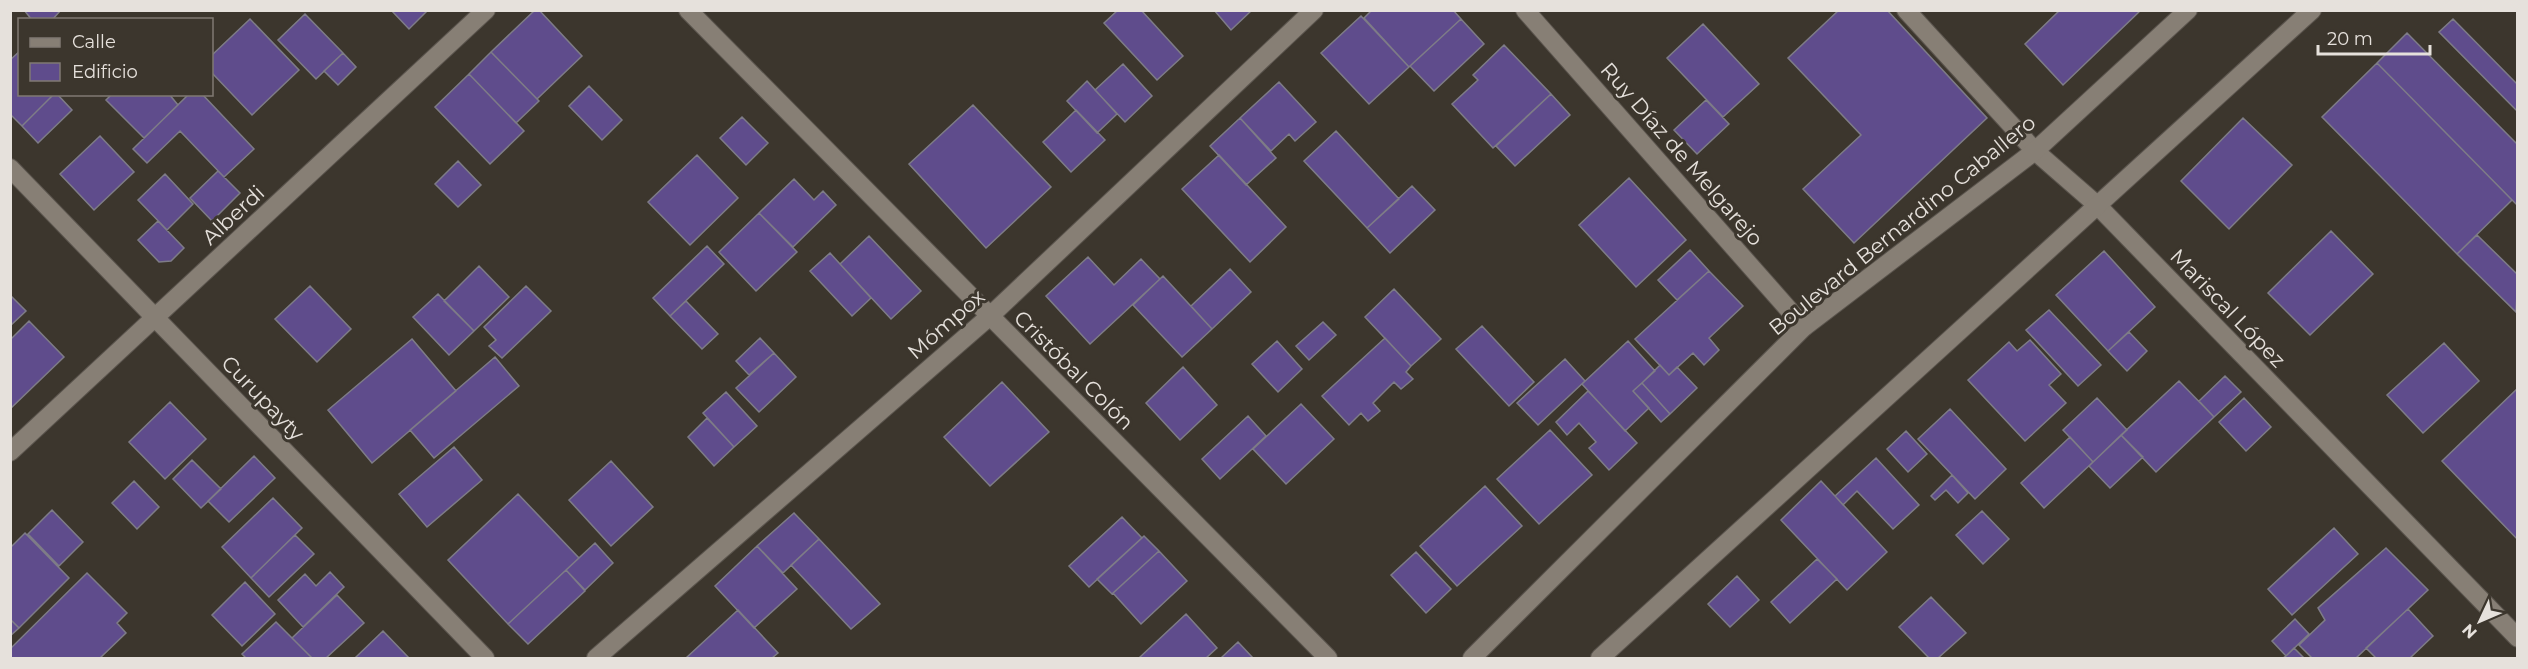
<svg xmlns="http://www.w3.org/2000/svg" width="2528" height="669" font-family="Montserrat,sans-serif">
<rect width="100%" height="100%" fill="#3c362d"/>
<path fill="#5f4c8c" stroke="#7e7c87" stroke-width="1.5" d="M24,10H61L52,20H32Z
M391,10H428L409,29Z
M535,10H539L582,56L537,99L491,52Z
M1118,10H1141L1183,56L1157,80L1104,23Z
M1214,10H1252L1231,30Z
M1372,10H1453L1461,19L1409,67L1364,18Z
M1839,10H1887L1987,118L1854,243L1803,189L1861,135L1788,58Z
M2060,10H2141L2063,85L2025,44Z
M305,14L343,53L316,79L278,40Z
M1361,16L1409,67L1369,104L1321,53Z
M250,19L299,70L252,115L212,73V55Z
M1461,19L1484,44L1434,91L1410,66Z
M2453,19L2518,85V112L2439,32Z
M1703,24L1759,84L1723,117L1667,58Z
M2407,33L2518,145V206L2377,63Z
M1504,45L1551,94L1493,148L1452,104L1478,80L1473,75Z
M20,51V94H54L22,126L10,114V60Z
M491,52L539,101L516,123L469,74Z
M343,53L356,67L338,85L324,71Z
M2377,63L2512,200L2457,254L2322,117Z
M1123,64L1152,96L1125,122L1095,90Z
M469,74L524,131L490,164L435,107Z
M1087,81L1117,114L1097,133L1067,101Z
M1279,82L1316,122L1295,141L1289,134L1271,151L1240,118Z
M589,86L622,120L602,140L569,106Z
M54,94H57L72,110L38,143L22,126Z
M112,94H169L178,105L144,138L106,100Z
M189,94H202L254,149L224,177L180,131L147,163L133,149Z
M1551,94L1570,115L1515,166L1496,146Z
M1706,100L1729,124L1697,154L1674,130Z
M973,105L1051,187L986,248L909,164Z
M1076,110L1105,140L1071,172L1043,142Z
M742,117L768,143L746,165L720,138Z
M1240,118L1276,158L1246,185L1210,146Z
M2243,118L2292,165L2229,229L2181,181Z
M1336,131L1399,199L1367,228L1304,161Z
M100,136L134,172L94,210L60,174Z
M697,155L738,198L690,245L648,202Z
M1219,155L1286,227L1250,262L1182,189Z
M458,161L481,185L458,207L435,184Z
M218,171L240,193L212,221L190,198Z
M165,174L193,204L167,230L138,200Z
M1629,178L1686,240L1636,287L1579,225Z
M794,179L814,200L823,191L836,205L793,247L759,213Z
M1412,186L1435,210L1390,253L1367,228Z
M759,213L797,252L756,291L719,252Z
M158,221L184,248L171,261L159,262L138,240Z
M2331,231L2373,274L2310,335L2268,293Z
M2477,235L2518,275L2516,312L2457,254Z
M869,236L921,291L891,319L840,264Z
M707,246L724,264L670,316L653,298Z
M1690,250L1709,271L1677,300L1658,280Z
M2104,251L2155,307L2108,351L2056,295Z
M830,253L871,298L852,316L810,271Z
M1088,257L1114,285L1141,259L1160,279L1090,344L1046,296Z
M479,266L509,297L474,331L444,301Z
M1230,269L1251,292L1212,329L1191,306Z
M1709,271L1743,306L1709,338L1719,350L1704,365L1693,353L1669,375L1635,339Z
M1163,276L1212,329L1182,357L1133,305Z
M310,286L351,329L317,362L275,319Z
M526,286L551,311L502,358L489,346L496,340L484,327Z
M1394,289L1441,339L1411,366L1365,317Z
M438,294L474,331L449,355L413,317Z
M10,295L26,311L10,326Z
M686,301L718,334L702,349L670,316Z
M2049,310L2101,365L2078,386L2026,330Z
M29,321L64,357L10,409V340Z
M1323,322L1336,335L1309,360L1296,346Z
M1482,326L1534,382L1509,406L1456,349Z
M2129,332L2147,351L2127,371L2108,351Z
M760,338L774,353L749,375L736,361Z
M1385,338L1411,366L1406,372L1413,379L1401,389L1394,382L1373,403L1380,411L1368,421L1361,413L1349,425L1322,396Z
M412,339L456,391L372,463L328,410Z
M2030,340L2061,374L2049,385L2066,403L2025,441L1968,380L2009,342L2017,351Z
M1277,341L1302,369L1278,392L1252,364Z
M1628,341L1655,371L1633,391L1649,408L1625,431L1582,384Z
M2444,343L2479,381L2423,433L2387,395Z
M774,353L796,377L759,412L736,388Z
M495,357L519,386L434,458L410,430Z
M1565,359L1585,381L1538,425L1517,403Z
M1660,365L1669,375L1677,367L1697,388L1670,414L1642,383Z
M1183,367L1217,405L1180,440L1146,403Z
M2225,376L2241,392L2214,417L2199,401Z
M2179,381L2214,417L2156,472L2121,435Z
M1002,382L1049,432L990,486L944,437Z
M1642,383L1670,414L1661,422L1633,391Z
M2518,388V540L2442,461Z
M1588,391L1637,443L1609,470L1589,448L1596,442L1579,423L1567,435L1556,422Z
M726,392L757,426L734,447L703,413Z
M2097,398L2127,430L2093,462L2063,430Z
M2244,398L2271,427L2246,451L2219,422Z
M170,402L206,439L165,479L129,442Z
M1301,404L1334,439L1286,484L1253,449Z
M1950,409L2006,469L1975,499L1918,439Z
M1248,416L1266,436L1220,479L1202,459Z
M707,418L734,447L714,466L688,437Z
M1550,430L1592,475L1539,524L1497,479Z
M1906,431L1927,454L1908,472L1887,449Z
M2121,435L2143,457L2110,488L2089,466Z
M2070,437L2093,462L2044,508L2021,483Z
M454,447L482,480L427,527L399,494Z
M254,456L275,478L229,522L208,501Z
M1876,458L1919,505L1893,529L1857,491L1843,505L1835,496Z
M192,460L221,489L201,508L173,479Z
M611,461L653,507L611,546L569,500Z
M1952,475L1968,493L1958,503L1946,490L1935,500L1931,496Z
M134,481L159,507L137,529L112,503Z
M1821,481L1887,552L1847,590L1781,520Z
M1485,486L1522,526L1457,586L1420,546Z
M518,494L579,558L508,624L448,560Z
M273,498L302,528L251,578L222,547Z
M52,510L83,542L59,566L28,534Z
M1982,511L2009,539L1983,564L1956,535Z
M794,513L819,539L783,573L757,546Z
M1122,517L1142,538L1089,587L1069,566Z
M2334,528L2358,554L2292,615L2268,589Z
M25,533L69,578L19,628L10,619V548Z
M295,535L314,554L269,597L251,578Z
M1144,536L1159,551L1112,594L1097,579Z
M819,539L880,604L851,629L791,565Z
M595,543L613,563L585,590L566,570Z
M757,546L797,589L754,628L715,586Z
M2386,548L2428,590L2356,658H2312L2299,645L2325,620L2318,608Z
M1159,551L1187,581L1141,624L1113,593Z
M1416,552L1451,589L1426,613L1391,575Z
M1817,559L1837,579L1790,623L1771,602Z
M566,570L585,591L528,644L508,624Z
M330,572L344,587L303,627L278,600L305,574L316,586Z
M87,573L127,613L117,623L126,633L100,658H10V649Z
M1737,576L1759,600L1730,627L1708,604Z
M245,582L275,614L242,646L212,615Z
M337,595L364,623L326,658H312L292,638Z
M1931,597L1966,633L1938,658H1929L1899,627Z
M2408,609L2433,636L2410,658H2376L2366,648Z
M738,610L778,653L772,658H686Z
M1186,614L1217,648L1206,658H1139Z
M10,619L19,628L10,636Z
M2295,619L2309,634L2286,656L2272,641Z
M276,622L312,658H246L242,654Z
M383,631L409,658H355Z
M1238,642L1253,658H1221Z
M2294,648L2304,658H2283L2286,656Z"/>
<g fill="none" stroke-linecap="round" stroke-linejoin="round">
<defs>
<path id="street" d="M688,10L1328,658
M1525,10L1804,327
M1906,10L2035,151L2097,205L2518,638
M10,168L485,658
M10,452L486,10
M596,658L990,316L1314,10"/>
<path id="secondary" d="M1472,658L1804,327L2035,151L2188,10
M1600,658L2312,10"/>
</defs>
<use href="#street" stroke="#5a544d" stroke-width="20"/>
<use href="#secondary" stroke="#5a544d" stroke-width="20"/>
<use href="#street" stroke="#877f75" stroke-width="18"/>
<use href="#secondary" stroke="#877f75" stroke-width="18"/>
</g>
<g text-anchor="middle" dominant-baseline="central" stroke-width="6" stroke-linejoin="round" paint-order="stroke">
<g font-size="21" fill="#e6e1dc" stroke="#3c362d">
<text transform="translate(1682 154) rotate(49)">Ruy Díaz de Melgarejo</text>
<text transform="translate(233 215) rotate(-43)">Alberdi</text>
<text transform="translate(1902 225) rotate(-39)">Boulevard Bernardino Caballero</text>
<text transform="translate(2228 308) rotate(46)">Mariscal López</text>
<text transform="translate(946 324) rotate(-41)">Mómpox</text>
<text transform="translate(1074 370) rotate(45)">Cristóbal Colón</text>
<text transform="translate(263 398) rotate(46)">Curupayty</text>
</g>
</g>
<rect width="2528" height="669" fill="none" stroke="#e6e1dc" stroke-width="24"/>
<rect x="18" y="18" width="195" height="78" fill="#3c362d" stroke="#807a73" stroke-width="1.5"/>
<rect x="30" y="38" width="30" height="9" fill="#877f75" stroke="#807a73" stroke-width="1.5"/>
<text x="72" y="48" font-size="18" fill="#e6e1dc">Calle</text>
<rect x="30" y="63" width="30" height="18" fill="#5f4c8c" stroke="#807a73" stroke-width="1.5"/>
<text x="72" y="78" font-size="18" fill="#e6e1dc">Edificio</text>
<g transform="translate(2480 621) rotate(226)" stroke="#3c362d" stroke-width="4.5" paint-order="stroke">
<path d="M0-4.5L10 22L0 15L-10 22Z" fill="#e6e1dc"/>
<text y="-9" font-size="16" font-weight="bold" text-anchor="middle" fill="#e6e1dc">N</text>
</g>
<path d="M2318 45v9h112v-9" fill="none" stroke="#e6e1dc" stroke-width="3"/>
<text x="2327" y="45" font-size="18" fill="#e6e1dc" stroke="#3c362d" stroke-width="4.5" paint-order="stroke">20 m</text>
</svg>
